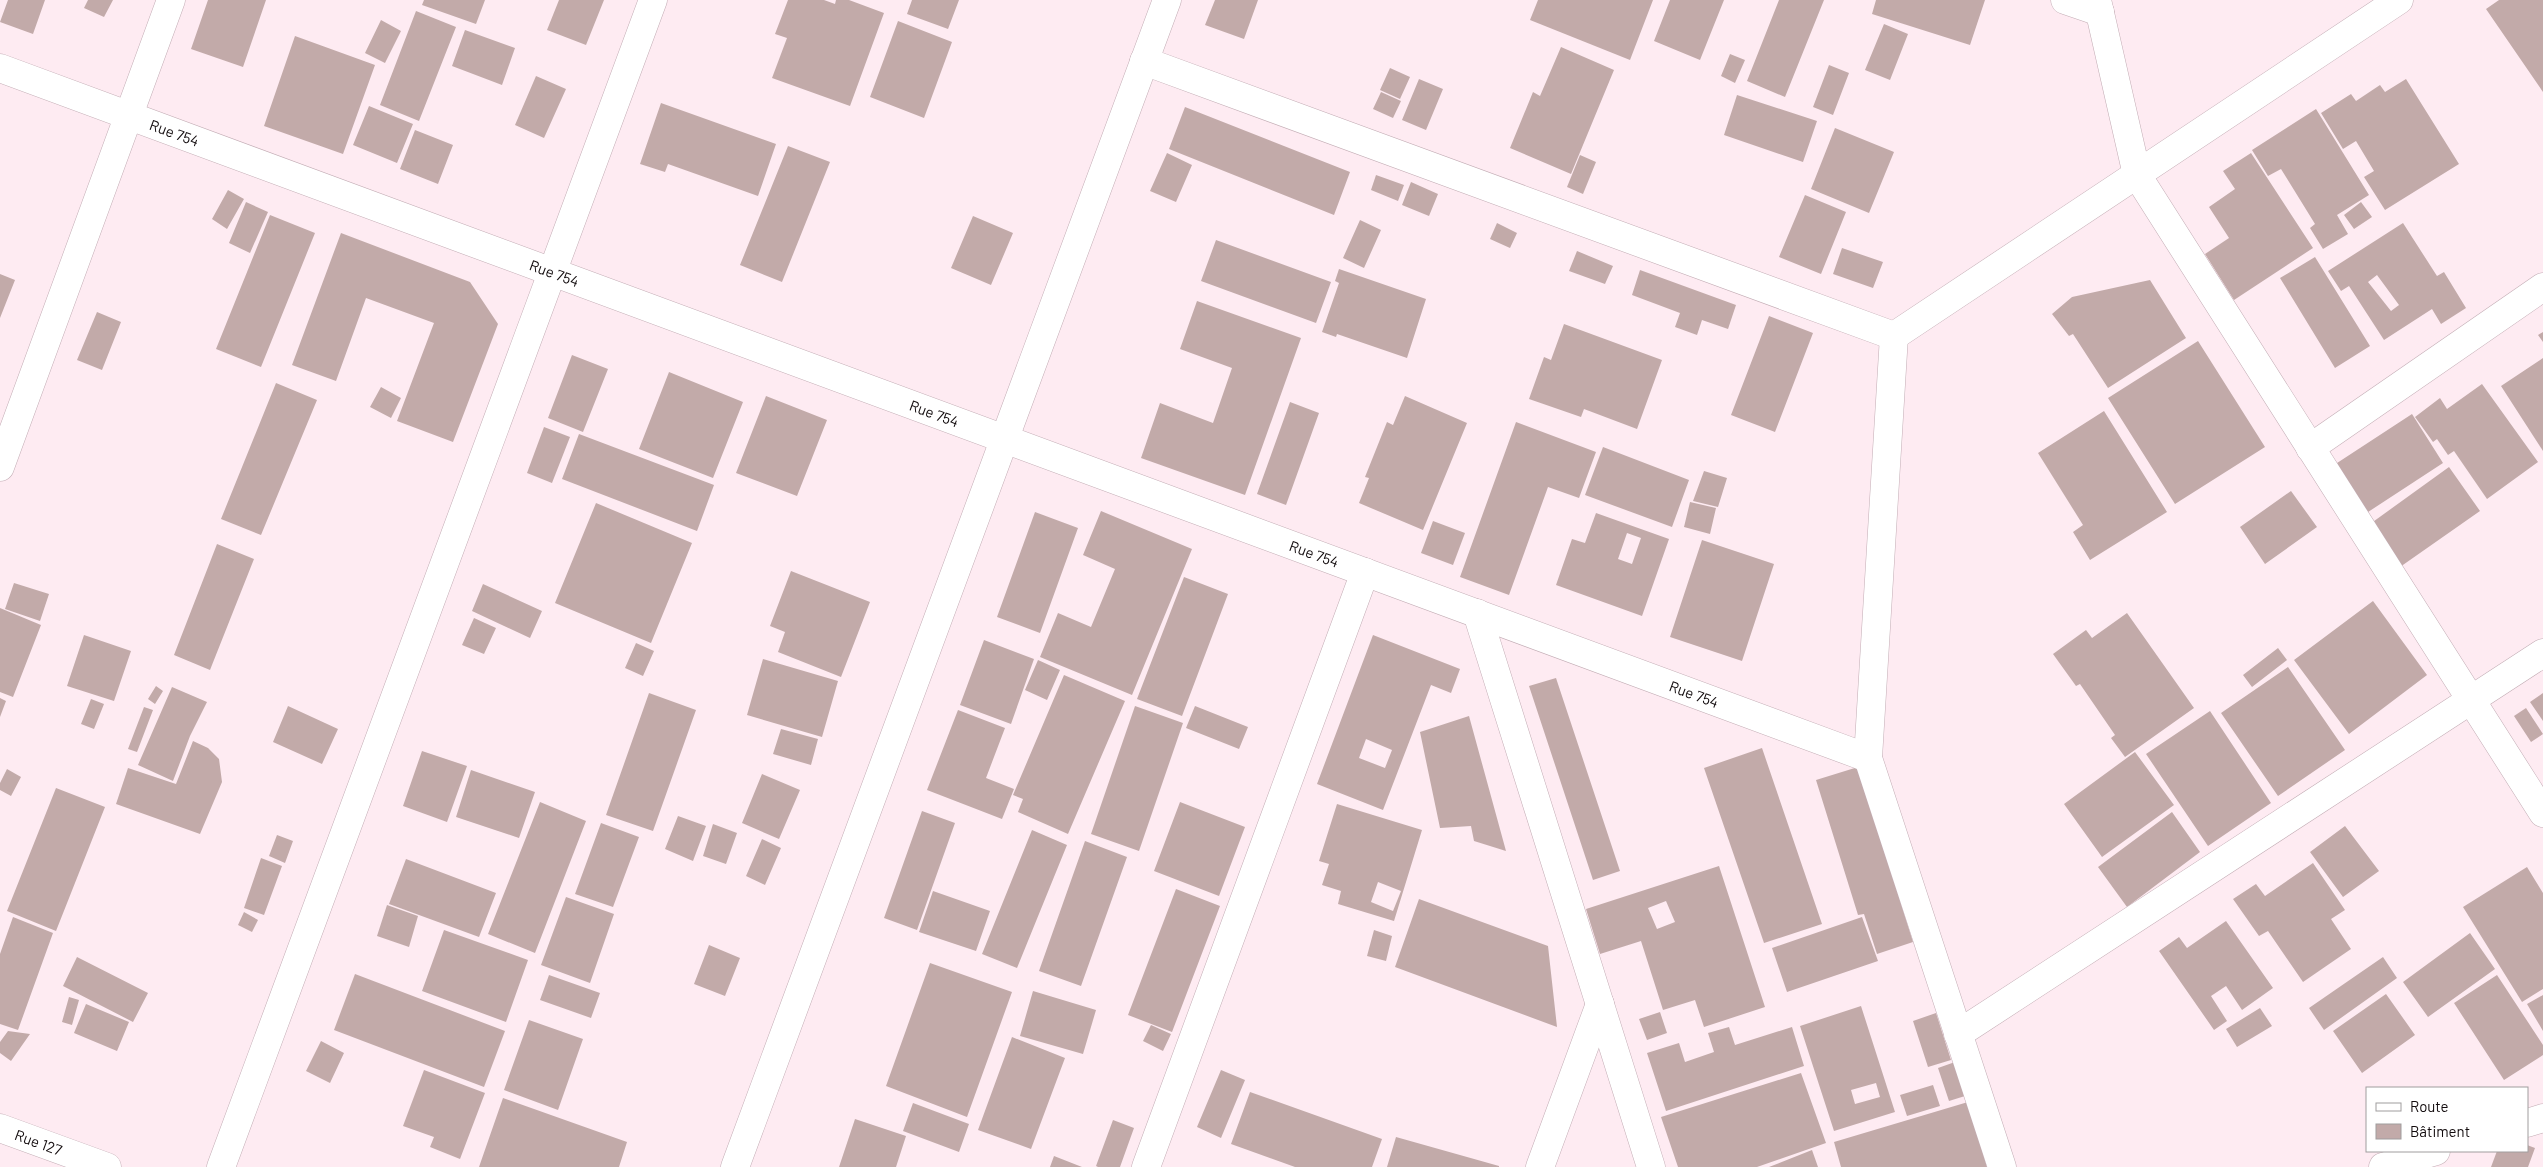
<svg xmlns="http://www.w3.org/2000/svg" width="2543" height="1167" font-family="Barlow,sans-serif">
<rect width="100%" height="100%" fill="#feebf2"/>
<path fill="#c2aaa9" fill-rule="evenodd" d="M8,0H45L33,34L0,22Z
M88,0H113L104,17L84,8Z
M208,0H266L243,67L191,49Z
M424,0H485L476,24L422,5Z
M559,0H604L586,45L547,30Z
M788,0H824L835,4L836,0H849L884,13L850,106L772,78L787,38L775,34Z
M912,0H959L948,29L907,14Z
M1215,0H1258L1244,39L1205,25Z
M1538,0H1653L1630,60L1530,20Z
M1670,0H1724L1700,60L1654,41Z
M1779,0H1824L1785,97L1747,81Z
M1876,0H1985L1970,45L1872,14Z
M2499,0H2543V92L2486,9Z
M416,11L456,27L419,121L380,105Z
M381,20L401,31L385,63L365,53Z
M898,21L952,42L924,118L870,97Z
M1884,24L1908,34L1890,80L1865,70Z
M465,30L515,48L502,85L452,66Z
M295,36L375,65L343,154L264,126Z
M1561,47L1614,70L1571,174L1510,148L1533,92L1540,96Z
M1730,54L1745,60L1735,83L1721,76Z
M1829,65L1849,73L1833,115L1813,107Z
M1390,68L1410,77L1400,99L1380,90Z
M536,76L566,89L544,138L515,125Z
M1419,79L1443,89L1426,130L1402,120Z
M2406,79L2459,164L2385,210L2364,177L2374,171L2356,141L2343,149L2321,113L2351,94L2356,101L2380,85L2385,92Z
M1381,92L1401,101L1393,118L1373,109Z
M1737,95L1817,121L1803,162L1724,135Z
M661,103L776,144L758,196L668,164L665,172L640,164Z
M369,106L413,124L397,163L353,145Z
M1185,107L1350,172L1334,215L1169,149Z
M2316,109L2369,195L2337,215L2348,234L2323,249L2310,228L2315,224L2281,169L2268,176L2252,150Z
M1835,128L1894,152L1869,213L1811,189Z
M415,130L453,145L438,184L400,169Z
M788,146L830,162L782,282L740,265Z
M1167,153L1192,165L1176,202L1150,191Z
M2251,153L2313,248L2234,300L2205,254L2229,238L2209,207L2235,189L2223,171Z
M1580,155L1596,162L1583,194L1567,187Z
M1376,175L1404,185L1398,201L1371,190Z
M1411,182L1438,194L1429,216L1402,205Z
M228,190L244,199L227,229L212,219Z
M1805,195L1846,212L1821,274L1779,257Z
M246,202L268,212L250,253L229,243Z
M2361,202L2372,217L2354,229L2344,215Z
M270,215L315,233L261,367L216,349Z
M973,216L1013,233L991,285L951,268Z
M1360,220L1381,230L1364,268L1343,258Z
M1497,223L1517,233L1510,248L1490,239Z
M2403,223L2437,276L2444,272L2466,308L2441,324L2432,309L2384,340L2349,286L2341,291L2328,271ZM2377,275L2399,305L2391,311L2368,282Z
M341,233L470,282L498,324L453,442L397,421L434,323L366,298L336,381L292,365Z
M1216,240L1331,282L1316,323L1201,281Z
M1842,248L1883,262L1873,288L1833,274Z
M1577,251L1613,266L1605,284L1569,271Z
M2315,257L2370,346L2335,368L2280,278Z
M1339,269L1426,299L1407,358L1337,334L1336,337L1322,332L1339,283L1335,281Z
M1640,270L1736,305L1728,329L1702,320L1697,335L1675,327L1680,313L1632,295Z
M0,274L15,280L0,318Z
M2150,280L2186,338L2108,388L2073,334L2069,336L2052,314L2072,297Z
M1197,301L1301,338L1245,495L1141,458L1160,403L1213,423L1232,368L1180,349Z
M97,312L121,322L102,370L77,360Z
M1769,316L1813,333L1775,432L1731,415Z
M1564,324L1662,360L1637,429L1584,409L1581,417L1529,399L1544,357L1551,360Z
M2543,332V342L2538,335Z
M2198,341L2265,447L2175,504L2108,398Z
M572,355L608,369L583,432L548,418Z
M2543,358V451L2501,386Z
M669,372L743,402L713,478L639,449Z
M276,383L317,400L261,535L221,519Z
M2482,384L2538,462L2487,499L2454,451L2448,455L2437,439L2433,442L2415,417L2440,398L2447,409Z
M381,387L401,398L391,418L370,407Z
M766,396L827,420L797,496L736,473Z
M1405,396L1467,423L1423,530L1359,503L1369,478L1365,477L1387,422L1393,425Z
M1290,402L1319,413L1286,505L1257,494Z
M2104,411L2167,512L2090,560L2073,532L2083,525L2038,453Z
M2412,414L2443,463L2365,514L2334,465Z
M1516,422L1596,452L1579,498L1548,487L1509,595L1460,577Z
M544,427L570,437L552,483L527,473Z
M579,434L714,485L697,531L562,479Z
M1603,447L1689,480L1672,527L1585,495Z
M2449,467L2480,511L2400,567L2370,524Z
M1704,471L1727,478L1718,507L1693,501Z
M2291,491L2317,527L2265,564L2240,527Z
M1690,502L1716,508L1710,534L1684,527Z
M596,503L692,543L651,643L555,603Z
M1101,511L1192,549L1132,695L1040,657L1058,613L1091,627L1115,569L1083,555Z
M1035,512L1078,528L1040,633L997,617Z
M1596,513L1669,539L1642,616L1556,585L1572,539L1585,543ZM1627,533L1641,538L1632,564L1618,559Z
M1433,521L1465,533L1453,565L1421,553Z
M1702,540L1774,564L1742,661L1670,637Z
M217,544L254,559L210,670L174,655Z
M791,571L870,602L841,677L778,652L785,632L770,626Z
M1184,577L1228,594L1182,716L1137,699Z
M14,583L49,594L40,621L5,609Z
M483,584L542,611L530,638L472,611Z
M2373,601L2427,675L2349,734L2294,660Z
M0,608L41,625L13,697L0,692Z
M2127,613L2194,708L2125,757L2111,738L2115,735L2080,684L2076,686L2053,654L2086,630L2092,638Z
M474,618L496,628L484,654L462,645Z
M84,635L131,651L114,701L67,686Z
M1373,635L1460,669L1451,693L1431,685L1383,810L1317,784ZM1366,739L1392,750L1385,768L1359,758Z
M984,640L1034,659L1011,724L960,705Z
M636,643L654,651L643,676L625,668Z
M2278,648L2287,660L2252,687L2243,675Z
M763,659L838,681L822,737L747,715Z
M1038,660L1060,670L1047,700L1025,690Z
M2288,667L2345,750L2278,796L2221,713Z
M1064,675L1125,701L1068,834L1018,812L1023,799L1013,795Z
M1556,678L1620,871L1593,880L1529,686Z
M156,686L163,691L155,704L148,699Z
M172,687L207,702L190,736L173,781L138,765Z
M649,693L696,710L653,831L606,815Z
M2543,693V721L2530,702Z
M0,698L6,701L0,717Z
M91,699L104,704L94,729L81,724Z
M288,706L338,729L322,764L273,742Z
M1135,706L1183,723L1139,851L1091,834Z
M1195,706L1248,727L1239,749L1186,728Z
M144,707L153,710L137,752L128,749Z
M2526,708L2543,734L2531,742L2514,716Z
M958,710L1005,728L986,778L1014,789L1002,819L927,790Z
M2210,711L2271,803L2208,846L2146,754Z
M1469,716L1506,851L1474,841L1471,826L1440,828L1420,732Z
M781,729L818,739L811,765L773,754Z
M193,741L208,748L219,759L222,782L200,834L116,804L128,768L176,784Z
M1762,748L1822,924L1764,943L1704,768Z
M422,751L467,766L447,822L403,806Z
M2135,752L2174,805L2102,857L2064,804Z
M1858,767L1913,942L1877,954L1864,914L1858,915L1816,780Z
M7,769L21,777L11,796L0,790V783Z
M471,770L535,792L519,838L456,817Z
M762,774L800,790L779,839L742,823Z
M56,788L105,807L56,931L7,911Z
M540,802L586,821L535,953L488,934Z
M1180,802L1245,827L1219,896L1154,871Z
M1337,804L1422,830L1394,921L1338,904L1341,891L1322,885L1329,864L1319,861ZM1378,882L1401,891L1393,911L1371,902Z
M922,811L955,823L917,930L884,918Z
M2172,812L2200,852L2127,907L2098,867Z
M678,816L706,826L693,861L665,849Z
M601,823L639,837L613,907L575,894Z
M713,824L737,833L726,864L703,856Z
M2345,826L2379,871L2343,897L2310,852Z
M1032,830L1067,845L1017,968L982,954Z
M277,835L293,841L285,863L269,856Z
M762,839L781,848L765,885L746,876Z
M1085,841L1127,857L1081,986L1039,971Z
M261,858L282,866L264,915L244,908Z
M406,859L496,893L479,937L389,904Z
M2313,863L2345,910L2331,919L2351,949L2303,982L2268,931L2259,936L2233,899L2256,884L2265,896Z
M1719,866L1765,1007L1704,1027L1695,1000L1663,1010L1641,941L1600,954L1586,909ZM1666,901L1675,922L1657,929L1648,908Z
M2527,867L2543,893V989L2522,1002L2463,907Z
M1176,889L1220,906L1172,1032L1128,1015Z
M933,891L990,911L976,951L919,932Z
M566,897L614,914L590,983L541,965Z
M1419,899L1548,946L1557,1027L1395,967Z
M387,905L418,916L409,947L377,936Z
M244,912L258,920L252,932L238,925Z
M13,917L53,933L18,1030L0,1024V954Z
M1862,917L1878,961L1787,992L1772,948Z
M2226,921L2273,988L2242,1010L2226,986L2211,996L2227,1021L2214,1030L2159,951L2179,937L2187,948Z
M444,930L528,960L506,1022L422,991Z
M1374,930L1392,936L1386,961L1367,956Z
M2470,933L2495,969L2428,1017L2403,982Z
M709,945L740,958L725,996L694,984Z
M77,957L148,993L133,1022L63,986Z
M2383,957L2397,978L2324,1030L2309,1008Z
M930,963L1012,992L967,1117L886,1086Z
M355,974L505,1031L484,1087L334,1030Z
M549,975L600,993L591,1018L540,1000Z
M2497,975L2543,1045V1055L2504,1080L2454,1003Z
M1033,991L1096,1010L1083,1054L1020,1036Z
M2386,994L2415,1035L2362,1073L2333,1031Z
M2543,995V1031L2527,1004Z
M69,997L79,1000L72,1025L62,1022Z
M86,1004L129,1022L117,1051L74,1033Z
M1861,1006L1895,1112L1834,1131L1800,1026ZM1876,1083L1880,1097L1855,1104L1851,1090Z
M2260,1008L2272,1026L2237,1047L2226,1029Z
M1660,1012L1667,1033L1647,1040L1639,1019Z
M1936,1013L1951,1060L1928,1067L1913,1021Z
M529,1020L583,1039L558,1110L504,1090Z
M1151,1025L1171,1034L1163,1051L1143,1041Z
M1729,1027L1735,1045L1792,1027L1804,1066L1666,1111L1647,1053L1679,1043L1685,1062L1714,1052L1708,1033Z
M8,1031L30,1034L11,1061L0,1053V1042Z
M1012,1037L1065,1058L1031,1149L978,1130Z
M321,1041L344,1053L330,1083L306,1071Z
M1955,1062L1965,1096L1949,1101L1938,1068Z
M424,1070L485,1093L460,1159L430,1147L434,1137L403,1126Z
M1221,1070L1245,1080L1221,1138L1197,1127Z
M1801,1073L1826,1143L1757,1167H1678L1661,1117Z
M1933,1085L1940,1106L1907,1116L1900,1095Z
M1250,1092L1382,1139L1372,1167H1295L1231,1144Z
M503,1098L627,1142L619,1167H479Z
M1968,1102L1987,1167H1841L1834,1142Z
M913,1103L969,1124L959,1152L903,1131Z
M855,1119L906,1136L896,1167H839Z
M1113,1120L1134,1128L1120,1167H1098L1096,1166Z
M1396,1137L1499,1166V1167H1387Z
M2527,1145L2535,1148L2528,1167H2491L2497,1151H2527Z
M1812,1150L1818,1167H1769Z
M1054,1156L1082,1167H1050Z"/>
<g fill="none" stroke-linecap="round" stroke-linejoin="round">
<defs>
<g id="minor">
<path d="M2065,0L2100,12"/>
<path d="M2097,0L2137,175L2543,813"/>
<path d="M1144,61L1894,336"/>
<path id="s1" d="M0,68L1868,758"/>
<path d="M1894,336L1868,758L2002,1167"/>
<path d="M1894,336L2399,0"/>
<path d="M2310,448L2543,287"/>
<path d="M0,467L171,0"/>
<path d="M1477,613L1651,1167"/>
<path d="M1958,1034L2543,653"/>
<path d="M2527,1123L2543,1118"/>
<path id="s2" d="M0,1128L107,1167"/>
<path d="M221,1167L653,0"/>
<path d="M735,1167L1167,0"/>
<path d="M1146,1167L1365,572"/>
<path d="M1540,1167L1600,1004"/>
<path d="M2383,1167L2436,1151"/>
</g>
</defs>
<use href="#minor" stroke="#c3adb5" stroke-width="29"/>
<use href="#minor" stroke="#fff" stroke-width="28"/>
</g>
<g text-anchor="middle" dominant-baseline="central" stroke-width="4" stroke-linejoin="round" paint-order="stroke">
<g font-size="15" fill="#120b0d" stroke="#fff">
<text stroke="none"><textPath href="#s1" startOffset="186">Rue 754</textPath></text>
<text stroke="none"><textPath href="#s1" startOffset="591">Rue 754</textPath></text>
<text stroke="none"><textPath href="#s1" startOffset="996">Rue 754</textPath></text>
<text stroke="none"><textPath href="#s1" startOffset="1401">Rue 754</textPath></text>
<text stroke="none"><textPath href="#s1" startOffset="1806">Rue 754</textPath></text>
<text stroke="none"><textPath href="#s2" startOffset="41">Rue 127</textPath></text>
</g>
</g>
<rect x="2366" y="1087" width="162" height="65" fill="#ffffff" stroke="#a09d9e"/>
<rect x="2376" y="1103" width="25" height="8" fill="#ffffff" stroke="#a09d9e"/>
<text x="2410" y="1112" font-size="15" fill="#120b0d">Route</text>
<rect x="2376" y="1124" width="25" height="15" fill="#c2aaa9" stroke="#a09d9e"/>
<text x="2410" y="1137" font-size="15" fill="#120b0d">Bâtiment</text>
</svg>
